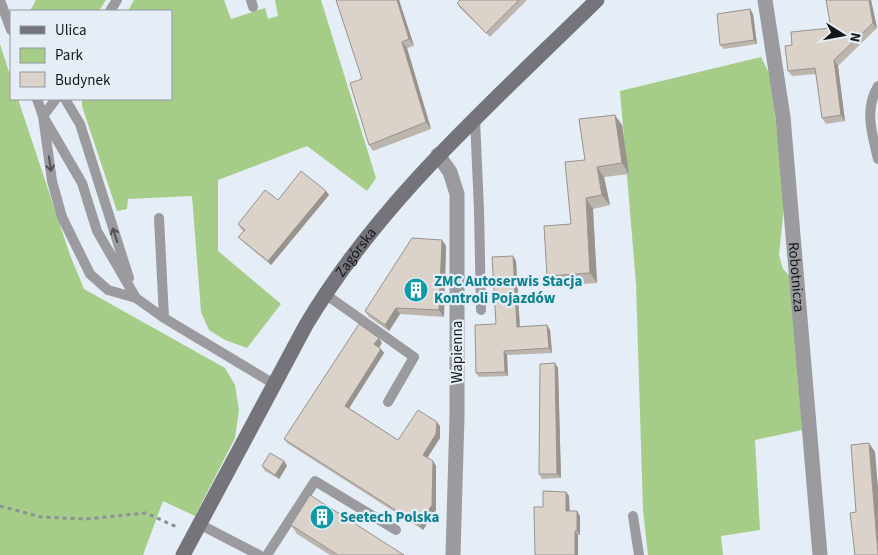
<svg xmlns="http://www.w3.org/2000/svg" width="878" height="555" font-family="'Source Sans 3',sans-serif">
<rect width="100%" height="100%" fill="#e5edf6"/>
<path fill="#a6cd88" d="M36,0H106L99,11H30Z
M134,0H224L231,19L265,8L268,19L278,16L275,0H321L376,178L367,191L307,146L218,180V251L281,304L247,348L225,340L209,330L201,312L192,196L128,199L127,209L117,211L82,106V99H171V11H128Z
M0,44L11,78V99H18L70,255L84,289L225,368L235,385L239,410L235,438L195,516L163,501L143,555H0Z
M761,57L770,75L785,196L779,255L783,269L790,276L802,430L755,440L760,530L721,536L723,555H648L643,510L636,284L620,91Z"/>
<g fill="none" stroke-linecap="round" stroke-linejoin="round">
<path stroke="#8a9096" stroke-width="3" stroke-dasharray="4 4" stroke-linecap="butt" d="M0,506L41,517L86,519L146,513L179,528"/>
<path stroke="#9b9b9f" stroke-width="10" d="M0,0L11,30
M251,0L253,7
M110,11L117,0
M878,86C864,109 872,134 878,159
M37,99L43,116L82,183L97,231L136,298
M56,99L43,116L52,181L62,217L90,274L108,290L136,298L164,318L274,384
M65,99L80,124L129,278
M475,119L479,210L481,310
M159,218L164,318
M325,294L414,357L388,402
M633,516L639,555
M199,524L259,555
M267,555L315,481L396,530"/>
<g stroke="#9b9b9f" stroke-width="15">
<path id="s1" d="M765,0L783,117L820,555"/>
<path d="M438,155L450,172L457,194V416L453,555"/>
</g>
<path stroke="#74747a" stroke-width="15" id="s2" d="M183,555L306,325C381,199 493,102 597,0"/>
</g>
<path fill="#bcb5ae" d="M336,0H399L414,46L407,48L431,129L373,151L369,145L362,79Z
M460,0H527L490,37L460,8L457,3Z
M826,0H871L877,28L838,66L845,121L826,124L822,118L816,74L792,76L788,71L792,45L831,28Z
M750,9L753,14L757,44L724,49L720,45Z
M622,125L629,174L604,177L610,205L593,209L597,283L555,286L547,276L571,224L585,160Z
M326,191L329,195L271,265L242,241L238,237L243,231L241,229L238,224L278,200Z
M442,240L446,246L444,317L400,314L389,331L369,317L365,311Z
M513,256L516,261L520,327L547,325L550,330L552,353L507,355L508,376L479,377L476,373L496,324Z
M382,343L379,347L384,353L349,408L398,440L440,426V438L427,458L433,461L436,466V510L423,530L287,443L284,439Z
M555,363L558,368L561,478L542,479L539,474Z
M284,461L287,466L279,479L265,471L262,466Z
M566,492L569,496V511H577L580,516V535H578L543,507Z
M291,525L404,555H330L297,534Z"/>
<path fill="#99938d" d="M397,0H399L414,46L409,39Z
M869,0H871L877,28L873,23Z
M750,9L753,14L757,44L754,40Z
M402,42L407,48L431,129L426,122Z
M834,60L838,66L845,121L841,115Z
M615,115L622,125L629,174L622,163Z
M597,167L604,177L610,205L602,195Z
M326,191L329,195L271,265L268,261Z
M586,198L593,209L597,283L590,273Z
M442,240L446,246L444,317L439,310Z
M513,256L516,261L520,332L517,327Z
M396,308L400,314L389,331L385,325Z
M547,325L550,330L552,353L549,348Z
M379,338L382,343L378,349L374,344Z
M381,349L384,353L348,410L345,406Z
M504,351L507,355L508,376L505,372Z
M555,363L558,368L561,478L557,474Z
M437,422L440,426V438L426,460L423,455Z
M869,443L875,452L878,488V552Z
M284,461L287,466L279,479L275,475Z
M433,461L436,466V510L423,530L419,525Z
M566,492L569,496L570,516L566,511Z
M577,511L580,516V535L577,531Z
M575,531L578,535V555H575Z"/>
<path fill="#dbd2ca" stroke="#99938d" d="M336,0H397L409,39L402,42L426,122L369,145L350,83L362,79Z
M460,0H519L486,33L457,3Z
M826,0H869L873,23L834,60L841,115L822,118L815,68L788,71L785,46L792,45L791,32L831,28Z
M750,9L754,40L720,45L717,14Z
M615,115L622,163L597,167L602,195L586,198L590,273L547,276L544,226L571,224L565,162L585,160L579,119Z
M301,171L326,191L268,261L238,237L245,230L238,224L265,190L278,200Z
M412,238L442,240L439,310L396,308L385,325L365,311Z
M513,256L517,327L547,325L549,348L504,351L505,372L476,373L475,325L496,324L492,257Z
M359,324L379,338L374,344L381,349L345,406L398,440L418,410L437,422L436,434L423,455L433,461L432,505L419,525L284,439Z
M555,363L557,474H539L540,364Z
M869,443L878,555H855L850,513L856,512L851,445Z
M270,453L284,461L275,475L262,466Z
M543,491L566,492V511H577V531H575V555H535L534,507H543Z
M310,495L404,555H338L291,525Z"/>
<defs><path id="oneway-shaft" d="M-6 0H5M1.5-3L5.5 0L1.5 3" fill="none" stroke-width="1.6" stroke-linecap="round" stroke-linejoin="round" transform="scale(1.25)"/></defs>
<g stroke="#515256">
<use href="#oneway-shaft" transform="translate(50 164) rotate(82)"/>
<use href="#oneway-shaft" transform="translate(115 235) rotate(-108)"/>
</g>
<defs>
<symbol id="building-disc" viewBox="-11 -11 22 22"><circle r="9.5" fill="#0f9aa8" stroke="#e5edf6"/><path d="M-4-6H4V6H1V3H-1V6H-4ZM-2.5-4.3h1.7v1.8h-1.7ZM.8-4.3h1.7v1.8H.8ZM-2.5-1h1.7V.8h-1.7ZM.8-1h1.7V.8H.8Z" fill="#fff"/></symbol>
</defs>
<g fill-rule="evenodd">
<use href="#building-disc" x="402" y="276" width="28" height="28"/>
<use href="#building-disc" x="308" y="503" width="28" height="28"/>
</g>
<g text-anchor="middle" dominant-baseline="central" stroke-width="4.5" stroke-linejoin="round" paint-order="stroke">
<g font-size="15" fill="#14171a" stroke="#e5edf6">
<text stroke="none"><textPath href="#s2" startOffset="349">Zagórska</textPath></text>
<text stroke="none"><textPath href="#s1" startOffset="279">Robotnicza</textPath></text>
<text transform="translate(457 352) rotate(-90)">Wapienna</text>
</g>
<g font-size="15" font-weight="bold" fill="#0d838f" stroke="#e5edf6" text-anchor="start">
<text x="434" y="281">ZMC Autoserwis Stacja<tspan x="434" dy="17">Kontroli Pojazdów</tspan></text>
<text x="340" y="517">Seetech Polska</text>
</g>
</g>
<rect x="10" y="10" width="162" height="90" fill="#e5edf6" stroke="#91979e"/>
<rect x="20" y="26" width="25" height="8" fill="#74747a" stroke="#91979e"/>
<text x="55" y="35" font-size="15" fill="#14171a">Ulica</text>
<rect x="20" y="48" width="25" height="15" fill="#a6cd88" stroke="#91979e"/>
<text x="55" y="60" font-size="15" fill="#14171a">Park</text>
<rect x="20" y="72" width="25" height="15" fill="#dbd2ca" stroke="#91979e"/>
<text x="55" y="85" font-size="15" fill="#14171a">Budynek</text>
<g transform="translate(843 35) rotate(101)" stroke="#e5edf6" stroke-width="4" paint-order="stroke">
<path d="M0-4L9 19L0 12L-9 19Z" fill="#14171a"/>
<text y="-8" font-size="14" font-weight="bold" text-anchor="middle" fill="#14171a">N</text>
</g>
</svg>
